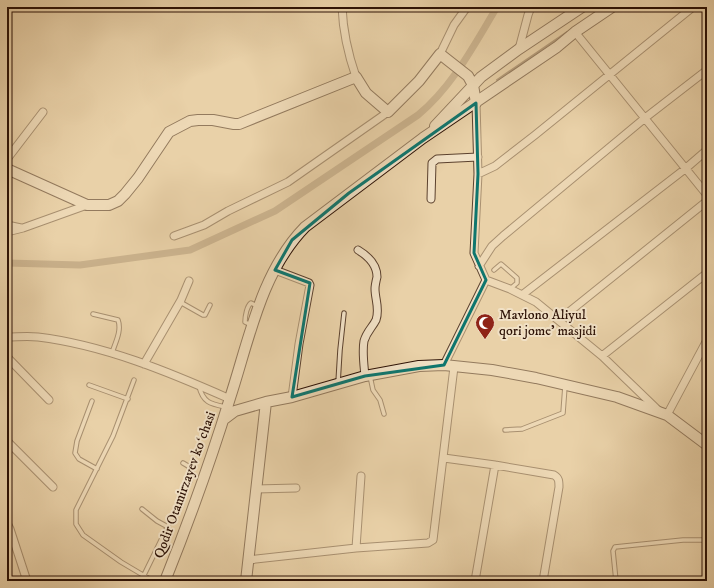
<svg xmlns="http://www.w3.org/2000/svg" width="714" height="588" font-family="'IM FELL DW Pica',serif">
<rect width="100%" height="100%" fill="#e9d1a8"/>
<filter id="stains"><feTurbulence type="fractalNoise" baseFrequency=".005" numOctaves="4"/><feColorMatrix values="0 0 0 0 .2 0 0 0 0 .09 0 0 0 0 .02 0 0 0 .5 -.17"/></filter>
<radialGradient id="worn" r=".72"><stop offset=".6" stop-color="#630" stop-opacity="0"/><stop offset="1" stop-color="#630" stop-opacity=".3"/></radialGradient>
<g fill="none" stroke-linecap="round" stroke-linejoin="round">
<path stroke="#775d46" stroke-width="2" d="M497,80L567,32"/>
<path stroke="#a99071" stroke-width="7" d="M7,263L80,265L190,250L275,211L418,115C453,86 474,45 497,7"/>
<defs>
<path id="lane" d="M494,270L501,264L517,278V283L510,289
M180,302L203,315H205L210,305
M93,314L118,320C122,331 115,343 112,353
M251,325L245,322C245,316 247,306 251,303L257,306
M370,376L373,390L380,400L384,414
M134,380L113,436L76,510V524L83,535L121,562L153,581
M338,383L340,350L344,313
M89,385L128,399
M199,386C203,403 211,404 226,407
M92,401L77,441L75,453L79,459L97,469
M505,430L522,429L563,413L565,386
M142,509L157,521L168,527
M144,575L190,481C193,470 194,469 183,463
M616,581L613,551L615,547L683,540H707"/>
<path id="street" d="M342,7C343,31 348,54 356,77
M575,32L707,195
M519,49L528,15L531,7
M440,54L454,25L467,7
M7,159L43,112
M478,174L495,166L535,135L693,7
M431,199L432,163L437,159L478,157
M7,225L21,228
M7,232L23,228L87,205
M174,236L204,225L228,211L288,182L388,112
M358,250C368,256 377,264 377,277C376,281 375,285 375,289C375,299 380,309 376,320C372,328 367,331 364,341C362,352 364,365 365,376
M479,266L492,246L503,236L645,118L707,70
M275,270L304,281L309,283L310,285L299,344L292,397
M486,280L510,289L536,302L602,356L658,410
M522,295L685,169L707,150
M559,320L707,201
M7,337C17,337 28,336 38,337C104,345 169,372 230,399
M602,356L707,273
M7,357L49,400
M144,364L181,300L189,281
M444,365L486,280L474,253L478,174L476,103
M667,415L707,340
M7,441L53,487
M444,458L495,465L554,475C559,478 559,481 559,487L543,581
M256,489L296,488
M7,523L10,529L27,581
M356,548L361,476
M248,560L356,548L428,543L433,540L454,367
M475,581L495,465"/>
<path id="secondary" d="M435,126L481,77L519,49L582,7
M7,169L87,205H109L118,201L125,194L138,178L169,132L190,121L198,120H213L234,124H239L356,77L366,93L388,112L419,81L440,54L468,76L473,85L476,103
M223,420L235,411L266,402L292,397L365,376L419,366L444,365L492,370L536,378L617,397L667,415L707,445
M165,581C189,521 211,460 230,398C249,340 261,272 305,227L423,138L557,47L575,32L612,7
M246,581L266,402"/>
</defs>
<use href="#lane" stroke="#5b412e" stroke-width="5.5"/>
<use href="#street" stroke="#5b412e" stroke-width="9"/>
<use href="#secondary" stroke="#2c1105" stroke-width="12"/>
<use href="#lane" stroke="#f1e1c6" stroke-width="3.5"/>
<use href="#street" stroke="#f1e1c6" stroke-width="7"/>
<use href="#secondary" stroke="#f1e1c6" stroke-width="10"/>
</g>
<path d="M0 0H714V588H0ZM476,103L478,174L474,253L486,280L444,365L365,376L292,397L310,283L275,270L292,240L349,193Z" fill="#e9d1a8" fill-opacity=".55" fill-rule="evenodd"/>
<path fill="none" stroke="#0f766e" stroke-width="3" stroke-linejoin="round" d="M476,103L478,174L474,253L486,280L444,365L365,376L292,397L310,283L275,270L292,240L349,193Z"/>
<defs>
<symbol id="mosque-pin" viewBox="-11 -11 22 30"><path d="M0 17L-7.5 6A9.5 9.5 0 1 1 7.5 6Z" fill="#8f2418" stroke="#f1e1c6"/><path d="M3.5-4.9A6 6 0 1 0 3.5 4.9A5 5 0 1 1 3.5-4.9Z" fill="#fff"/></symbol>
</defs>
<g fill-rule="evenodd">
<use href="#mosque-pin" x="474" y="312" width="22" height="30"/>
</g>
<g text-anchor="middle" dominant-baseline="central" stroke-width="4" stroke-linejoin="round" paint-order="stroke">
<g font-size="14" fill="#2c1105" stroke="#f1e1c6" text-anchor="start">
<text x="499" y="315">Mavlono Aliyul<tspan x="499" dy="16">qori jome' masjidi</tspan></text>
</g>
<g font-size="14" fill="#2c1105" stroke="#f1e1c6">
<text transform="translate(185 485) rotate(-70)">Qodir Otamirzayev koʻchasi</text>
</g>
</g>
<rect width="714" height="588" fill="none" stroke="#e9d1a8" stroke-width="24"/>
<rect x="8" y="8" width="698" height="572" fill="none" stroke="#2c1105" stroke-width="2"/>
<rect x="12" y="12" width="690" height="564" fill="none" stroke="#2c1105"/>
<rect width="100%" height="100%" filter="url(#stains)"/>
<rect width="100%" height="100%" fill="url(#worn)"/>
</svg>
